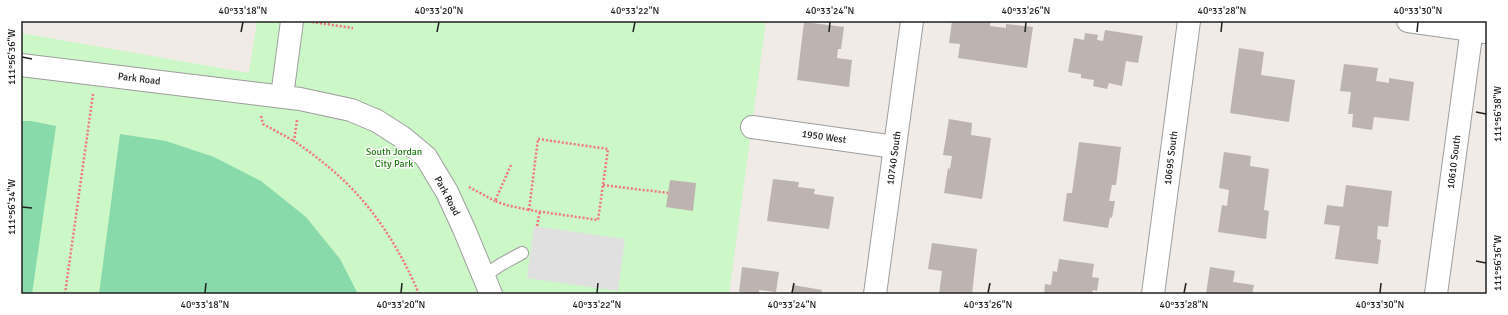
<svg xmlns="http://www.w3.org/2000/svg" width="1508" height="315" font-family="Signika,sans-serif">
<rect width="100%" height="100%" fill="#f0ebe6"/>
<path fill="#ccf7c6" d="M257,21H766L729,294H21V33L249,73Z"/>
<path fill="#89daab" d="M21,121H31L56,126L32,294H21Z
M120,134L166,141L214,157L261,181L306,217L340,259L358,294H99Z"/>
<path fill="#e0e0e0" d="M534,226L625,239L618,291L527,278Z"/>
<path fill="#bdb3b0" d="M952,21H991L990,26L1006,28V24L1033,27L1027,68L958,58L960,44L949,43Z
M804,22L844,27L841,49H838L837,58L852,60L849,87L797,80Z
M1105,30L1143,36L1138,63L1126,61L1122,86L1109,83L1107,89L1093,86L1094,80L1081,78V74L1068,72L1074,38L1084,40L1085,33L1098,35L1097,40L1103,41Z
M1239,48L1264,52L1261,75L1295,80L1289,122L1230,113Z
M1344,64L1378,68L1376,81L1389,83V78L1414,82L1409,121L1374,117L1372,130L1352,127L1353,114H1348L1351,92L1340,91Z
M949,119L972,123L971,135L991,138L982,199L944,193L948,168L950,169L952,156L943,155Z
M1079,142L1121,147L1116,185H1112L1109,201H1115L1112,218L1110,217L1108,228L1063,221L1067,193H1072Z
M1224,152L1251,156L1250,166L1269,169L1264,210L1269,211L1266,239L1218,232L1222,205L1227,206L1229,190L1219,188Z
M773,179L799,182L798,187L815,189L814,194L834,197L829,229L767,221Z
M670,180L696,183L693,211L666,207Z
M1346,185L1392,191L1388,227L1378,226L1377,239L1381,240L1378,264L1335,259L1340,226L1324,224L1327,205L1343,207Z
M932,243L977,249L972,294H939L942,271L928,269Z
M1059,259L1094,264L1092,277L1099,278L1097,291L1093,290L1092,294H1044L1045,284L1051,285L1053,271L1057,272Z
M742,267L779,272L776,292L759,290V294H756L739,292Z
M1210,267L1235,271L1233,282L1254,285L1252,294H1206Z
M793,285L822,290L821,294H791Z"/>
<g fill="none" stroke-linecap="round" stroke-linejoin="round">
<defs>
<path id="lane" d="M483,277L500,265L522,253"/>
<path id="street" d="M1408,21L1486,32
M21,65L300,99L351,110L377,121L402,137L426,157L447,192L464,229L491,294
M282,96L292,21
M752,127L895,147
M875,294L912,21
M1153,294L1189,21
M1436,294L1473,21"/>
</defs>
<use href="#lane" stroke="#9d9d9d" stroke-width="14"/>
<use href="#street" stroke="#9d9d9d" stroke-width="24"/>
<path stroke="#f37480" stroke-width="2.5" stroke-dasharray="2 2" stroke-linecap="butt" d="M312,22L353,28
M261,116L263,124L294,141
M297,120L294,141C310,152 326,164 340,177C375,209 401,251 419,294
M538,139L608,149L598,220L529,210Z
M511,165L495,201L506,205L529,210
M603,185L668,193
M469,187L495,201
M537,226L540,211
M65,294L93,94"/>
<use href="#lane" stroke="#fff" stroke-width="12"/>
<use href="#street" stroke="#fff" stroke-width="22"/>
</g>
<path fill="none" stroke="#202020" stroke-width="1.5" d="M241,32L243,22M437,32L439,22M633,32L635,22M829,32L830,22M1025,32L1026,22M1221,32L1222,22M1417,32L1418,22M22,57L32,59M1476,112L1486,114M22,207L32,208M1476,261L1486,263M205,293L206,283M401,293L402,283M597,293L598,283M792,293L794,283M988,293L990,283M1184,293L1186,283M1380,293L1381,283"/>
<g text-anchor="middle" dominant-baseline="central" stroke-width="3" stroke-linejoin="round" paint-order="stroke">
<g font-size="10" fill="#202020" stroke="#fff">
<text transform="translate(139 79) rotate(7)">Park Road</text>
<text transform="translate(824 137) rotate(8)">1950 West</text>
<text transform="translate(894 158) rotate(-82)">10740 South</text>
<text transform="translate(1171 158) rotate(-83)">10695 South</text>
<text transform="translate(1454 162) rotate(-83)">10610 South</text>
<text transform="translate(447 196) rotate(62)">Park Road</text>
</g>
<g font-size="10" fill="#1d7a11" stroke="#fff">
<text x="394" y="152">South Jordan<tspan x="394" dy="12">City Park</tspan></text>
</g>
</g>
<rect width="1508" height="315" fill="none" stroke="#ffffff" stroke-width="44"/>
<rect x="22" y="22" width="1464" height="271" fill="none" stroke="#202020" stroke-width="1.5"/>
<g font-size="10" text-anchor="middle" fill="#202020">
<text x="243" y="14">40°33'18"N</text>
<text x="439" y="14">40°33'20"N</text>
<text x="635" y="14">40°33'22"N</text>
<text x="830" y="14">40°33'24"N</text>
<text x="1026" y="14">40°33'26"N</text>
<text x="1222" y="14">40°33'28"N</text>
<text x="1418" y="14">40°33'30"N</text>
<text transform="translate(11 57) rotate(-90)" y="4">111°56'36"W</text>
<text transform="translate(1497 114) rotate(-90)" y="4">111°56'38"W</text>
<text transform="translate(11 207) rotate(-90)" y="4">111°56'34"W</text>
<text transform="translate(1497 263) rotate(-90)" y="4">111°56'36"W</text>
<text x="205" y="308">40°33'18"N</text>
<text x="401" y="308">40°33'20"N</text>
<text x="597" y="308">40°33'22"N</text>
<text x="792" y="308">40°33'24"N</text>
<text x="988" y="308">40°33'26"N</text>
<text x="1184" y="308">40°33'28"N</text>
<text x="1380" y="308">40°33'30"N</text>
</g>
</svg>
